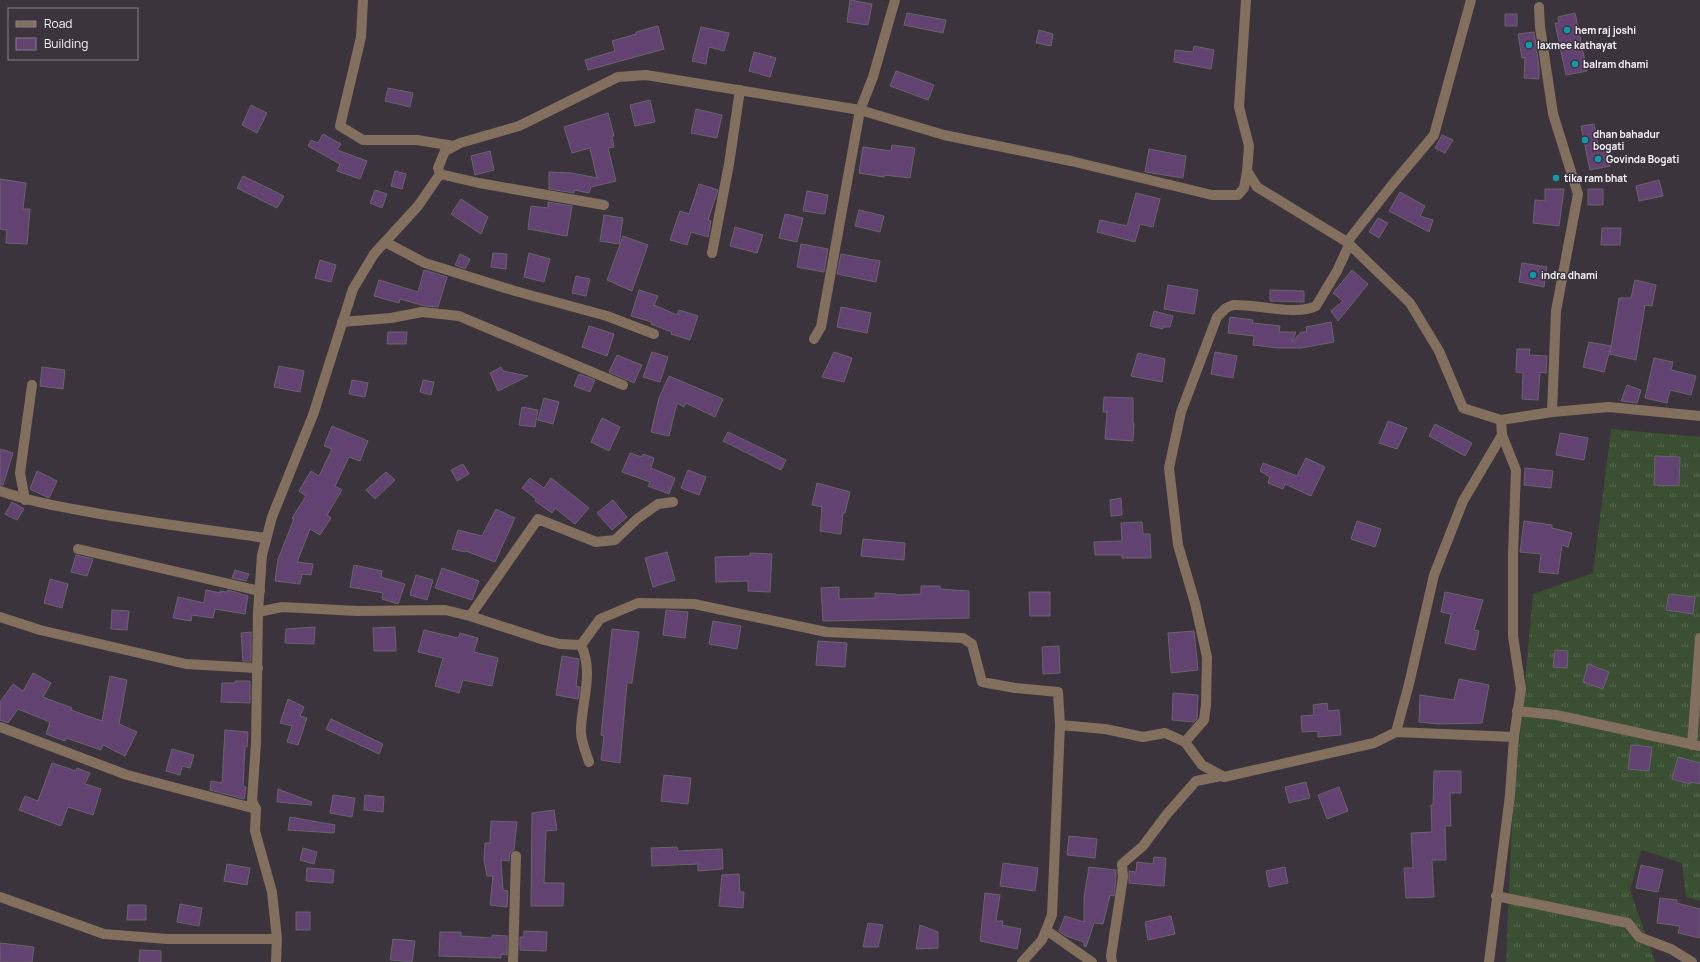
<svg xmlns="http://www.w3.org/2000/svg" width="1700" height="962" font-family="Manrope,sans-serif">
<defs>
<pattern id="grass-tufts" width="24" height="20" patternUnits="userSpaceOnUse"><rect width="24" height="20" fill="#3b4f33"/><path d="M3 7l-1-3M5 7V3M7 7l1-3M15 17l-1-3M17 17v-4M19 17l1-3" fill="none" stroke="#586951"/></pattern>
</defs>
<rect width="100%" height="100%" fill="#3b343d"/>
<path fill="url(#grass-tufts)" d="M1611,429L1700,437V901L1686,897L1682,863L1641,850L1630,890L1655,962H1506L1512,822L1533,594L1593,573Z"/>
<path fill="#614270" stroke="#6a636d" d="M850,0L872,4L868,25L847,22Z
M907,13L946,20L943,33L904,25Z
M1575,13L1587,71L1566,75L1555,23H1559L1558,17Z
M1505,14H1517V26H1505Z
M658,26L664,49L588,70L585,60L615,51L612,41L636,34V32Z
M701,27L729,33L724,51L709,47L706,64L692,61Z
M1039,30L1053,34L1051,46L1036,43Z
M1534,32L1539,67V79L1524,78L1525,57L1522,58L1518,34Z
M1194,46L1214,50L1211,69L1174,62L1175,50L1193,52Z
M754,52L776,58L770,77L749,71Z
M896,71L934,85L928,100L890,86Z
M388,88L413,93L410,107L385,101Z
M650,100L655,122L635,126L630,105Z
M251,105L267,113L257,133L242,125Z
M696,109L722,115L717,138L691,133Z
M608,113L614,136H612L614,147L608,148L616,181L591,187L589,193L574,190V193L549,189V172L572,173L597,178L590,148L572,153L564,127Z
M1594,124L1599,150L1607,148L1610,166L1590,170L1581,126Z
M323,134L341,144L337,150L367,161L360,179L337,171L340,164L308,146L311,140L318,143Z
M1442,135L1453,140L1445,153L1435,148Z
M892,145L915,148L910,178L884,175V177L859,173L863,147L891,151Z
M1149,149L1186,156L1183,178L1145,172Z
M490,151L494,170L475,175L471,156Z
M395,171L406,174L402,189L391,186Z
M243,176L284,196L277,208L237,188Z
M0,179L26,183L23,209H30L27,244L6,243L7,230L0,229Z
M1659,180L1663,196L1639,201L1636,186Z
M699,184L718,190L708,220L711,221L708,237L691,232L687,245L670,240L680,211L689,214Z
M1545,189H1564L1559,226L1533,223L1535,200L1545,201Z
M1588,189H1603V205H1588Z
M375,190L387,194L382,208L370,203Z
M807,191L828,195L825,214L803,211Z
M1400,192L1425,206L1420,216L1433,220L1429,232L1389,211Z
M1136,193L1160,199L1153,227L1140,224L1135,242L1097,232L1100,220L1127,226Z
M461,199L488,217L481,234L451,214Z
M548,202L572,206L567,236L528,229L531,206L548,208Z
M859,210L884,216L880,232L855,226Z
M785,214L803,218L797,242L779,238Z
M604,215L623,218L619,244L600,241Z
M1378,218L1388,223L1379,238L1369,232Z
M735,227L763,235L757,253L730,246Z
M1602,228H1621L1620,245H1601Z
M623,236L648,245L632,291L607,280Z
M801,244L828,249L824,272L797,267Z
M493,253L507,254L506,269L491,267Z
M529,253L550,259L544,282L524,277Z
M460,254L470,259L465,269L455,265Z
M841,254L880,261L876,282L837,274Z
M320,260L336,265L331,282L315,278Z
M1522,263L1547,267L1544,287L1519,282Z
M424,270L447,277L438,307L425,306L400,299L399,303L374,296L379,280L418,292Z
M1352,270L1368,284L1338,321L1331,311L1343,301L1333,293Z
M576,276L590,279L586,296L572,293Z
M1635,280L1656,285L1652,306L1645,305L1636,360L1610,354L1619,298H1631Z
M1168,285L1198,290L1194,314L1164,309Z
M639,290L658,296L654,305L677,315L679,310L698,316L690,340L671,334L672,332L651,324L652,322L631,316Z
M1270,290L1304,291V302L1270,301Z
M841,307L871,313L867,333L837,327Z
M1154,311L1173,316L1170,327H1163V329L1150,326Z
M1230,317L1253,320L1252,323L1280,326L1279,332H1296L1292,342L1301,332H1307L1306,327L1331,322L1334,342L1301,348H1278L1253,345L1254,336L1228,333Z
M589,326L614,334L607,356L582,347Z
M388,332H407L406,344H387Z
M1589,342L1611,346L1604,372L1583,367Z
M1517,349H1530L1529,355L1547,356L1546,373L1540,372L1538,400L1522,399L1523,373L1516,372Z
M652,352L668,357L660,382L643,377Z
M834,352L852,358L844,382L822,377Z
M1215,352L1237,356L1233,378L1211,374Z
M1138,353L1165,359L1162,382L1131,376Z
M617,355L642,365L634,383L609,372Z
M1654,358L1673,362L1671,370L1696,376L1691,395L1670,390L1667,403L1645,398Z
M279,366L304,371L300,392L274,387Z
M42,367L65,370L63,389L40,386Z
M501,367L503,371L528,376L498,391L490,373Z
M579,374L595,380L590,392L574,386Z
M669,376L723,399L715,417L686,403L684,407L677,403L669,436L651,432L659,398Z
M352,380L368,383L365,397L349,394Z
M423,380L434,382L431,395L420,392Z
M1627,385L1641,390L1637,403L1621,401Z
M1104,397L1133,398V423H1134L1133,441L1105,439L1107,412H1103Z
M544,398L559,402L553,424L538,420Z
M522,407L538,410L535,427L519,425Z
M602,418L620,427L609,451L591,442Z
M1388,421L1407,428L1397,449L1379,443Z
M1435,424L1472,443L1465,456L1429,436Z
M332,426L368,441L360,461L349,457L335,486L342,490L327,515L331,518L320,535L310,529L297,562L313,564L311,575L302,574L300,584L275,581L278,559L294,519L292,518L306,496L299,491L311,471L319,476L332,449L324,446Z
M728,432L786,460L781,470L723,441Z
M1560,433L1588,438L1584,460L1556,455Z
M0,449L13,453L3,485H0Z
M630,453L642,457L643,454L654,458L651,468L675,478L669,494L648,486L650,482L622,472Z
M1655,456L1680,457L1679,486L1654,485Z
M1306,458L1325,467L1311,496L1285,484L1283,489L1268,483L1270,477L1260,471L1263,463L1297,476Z
M463,464L469,474L457,481L451,470Z
M1525,468L1553,471L1551,488L1524,485Z
M688,470L706,477L699,495L681,488Z
M37,471L57,481L49,498L30,489Z
M386,472L395,480L375,499L366,490Z
M530,478L544,488L551,478L589,508L575,524L555,508L552,513L535,501L536,499L522,488Z
M817,483L850,492L845,513H843L841,534L820,531L822,507L812,505Z
M1121,498L1122,515L1111,516L1110,500Z
M613,500L627,517L612,530L597,513Z
M12,502L24,509L17,520L5,514Z
M496,509L515,518L495,562L466,551L465,552L452,549L458,530L482,536Z
M1357,521L1381,529L1375,547L1351,539Z
M1524,521L1552,525V528L1572,533L1568,547L1562,545L1558,574L1539,572L1541,554L1520,552Z
M1142,522L1143,534H1150L1151,558H1122V555H1095L1094,542L1122,541L1121,523Z
M863,539L905,543L904,560L861,556Z
M667,552L675,580L653,587L645,558Z
M750,553L772,554L770,592L748,591V581L716,582L715,557L750,556Z
M76,555L93,559L87,576L71,572Z
M354,565L382,571L381,577L405,584L398,604L382,599L383,593L350,587Z
M442,568L479,581L472,600L435,588Z
M235,570L249,574L246,581L232,578Z
M416,575L433,580L427,600L410,595Z
M50,579L68,584L62,608L44,603Z
M921,586H940V589L969,591V618L823,621L821,588L839,587V599L875,598V593L896,594V595L921,594Z
M206,590L220,593V591L227,592L228,590L248,596L245,614L215,609L213,618L192,615L191,621L173,618L178,597L204,603Z
M1029,592H1050V616H1030Z
M1445,592L1483,600L1474,630L1479,631L1475,650L1445,643L1451,614L1441,612Z
M1669,594L1695,597L1693,614L1666,610Z
M112,610L129,611L127,630L111,629Z
M666,610L688,612L685,638L663,635Z
M713,621L741,626L737,649L709,644Z
M315,627L314,644L285,643L286,629Z
M395,627L396,651H374L373,628Z
M612,629L639,632L632,683H627L620,763L601,760L604,736L601,735Z
M424,630L458,638L460,633L478,638L474,652L498,658L492,686L463,680L459,693L435,686L443,658L418,652Z
M1194,631L1198,670L1171,673L1168,633Z
M251,632V661H243L241,633Z
M818,641L847,643L845,667L816,665Z
M1059,646L1060,673L1043,674L1042,647Z
M1555,650L1568,651L1567,668L1553,667Z
M562,656L579,659L576,686L580,687L578,699L556,695Z
M1588,664L1609,672L1603,689L1583,682Z
M33,673L51,683L43,697L72,708L71,710L102,721L110,676L127,680L119,724L137,732L125,756L103,745L101,750L66,738L65,741L46,734L50,722L18,709L8,723L0,720V702L13,684L23,691Z
M1459,679L1489,685L1482,723L1438,724L1419,722L1420,695L1454,700Z
M235,681H250V703L221,702L222,683H235Z
M1173,693L1198,695L1197,719L1194,722L1172,720Z
M288,699L304,707L300,716L307,718L298,745L287,742L292,726L280,723Z
M1327,703L1328,711L1339,710L1341,735L1318,737V731L1302,732L1301,716L1314,715L1313,705Z
M331,719L383,744L379,754L326,729Z
M225,730L248,732L247,747H245L243,786L246,787L244,799L210,790L211,781L222,783Z
M1631,745L1652,747L1649,771L1628,769Z
M172,749L194,755L190,768L182,766L180,775L166,771Z
M1678,757L1700,763V784L1691,782L1690,784L1672,779Z
M52,763L76,771L77,768L90,773L85,784L101,789L93,815L68,807L61,826L19,810L25,796L38,801Z
M1434,771H1461V793H1450L1451,826H1445L1446,860H1432L1434,897L1406,898L1404,868H1413L1411,833L1432,832L1431,805H1433Z
M664,775L691,778L688,804L661,801Z
M1306,782L1310,798L1289,803L1285,787Z
M1339,787L1348,811L1327,819L1318,795Z
M278,789L312,802L311,805L277,802Z
M333,795L355,798L352,817L330,813Z
M365,795L384,797L383,812L364,810Z
M554,810L557,830L546,831L544,883H564L563,906H531L532,813Z
M290,817L335,825L334,833L288,830Z
M491,821L517,822L514,850L510,853L509,861L501,860L503,890L508,891L507,907L490,905L493,876H487L484,860L485,843H490Z
M1069,836L1097,839L1095,858L1067,855Z
M677,847L678,851L722,849L723,869L698,871V864L652,866L651,848Z
M303,848L317,852L314,864L300,860Z
M1154,857L1166,858L1164,886L1129,883V871L1136,872L1137,862L1153,864Z
M1003,863L1038,868L1035,891L1000,886Z
M227,864L250,868L247,885L224,881Z
M1641,865L1663,870L1658,892L1636,888Z
M1089,867L1116,870V877L1114,896L1110,895L1103,924L1094,923L1086,947L1084,946V942L1066,936L1059,931L1065,916L1084,922V897Z
M1285,867L1288,883L1269,887L1266,871Z
M307,868L334,870L333,883L306,881Z
M739,874L740,892H744L743,908L719,906L722,875Z
M985,893L1000,895L996,921H1003L1002,925L1021,929L1017,949L980,941Z
M1660,898L1677,900V903L1700,909V938L1678,933L1680,926L1657,923Z
M180,904L202,908L199,926L177,922Z
M128,905H146V920H127Z
M296,912H310V930H296Z
M1171,916L1175,934L1148,940L1145,922Z
M868,923L883,925L878,947H863Z
M920,925L938,932V948L916,949Z
M524,931L547,932L546,951L520,950V937H524Z
M440,932H461V936L492,938V935L507,936V955L501,954V958L439,956Z
M393,939L415,941L412,962L390,960Z
M0,943L34,947L32,962H0Z
M140,950L161,951V962H139Z"/>
<g fill="none" stroke-linecap="round" stroke-linejoin="round">
<path stroke="#836f5d" stroke-width="10" d="M363,0L361,37L340,126L363,140H417L454,146
M1539,7L1540,27L1553,114L1578,194L1556,311L1552,412
M440,174L479,183L604,205
M385,242L425,263L515,291L607,316L654,334
M1347,242L1392,185L1434,135L1471,0
M712,253L729,164L740,90
M342,322L391,318L422,312L459,316L623,385
M814,339L821,327L860,110L873,77L895,0
M1501,420L1552,412L1609,407L1700,416
M0,491C31,502 62,507 95,513C152,523 209,530 266,538
M25,500L20,473L32,385
M78,549L260,591
M258,612L282,607L357,611L445,610L470,616L544,640L560,644L581,645L600,619L638,603L694,604L826,632L963,638L972,644L982,682L1015,688L1058,692L1060,725L1105,729L1143,737L1165,733L1185,742L1202,765L1224,777L1374,743L1396,732L1514,737
M470,616L538,519L596,542L615,540L637,519L658,504L673,502
M0,617L40,630L186,664L258,668
M581,645C594,672 582,700 581,729C580,740 586,752 589,762
M1517,711L1556,715L1700,746
M0,727L127,775L256,809
M1396,732L1409,684L1434,575L1463,501L1502,435
M1185,742L1204,720L1206,705L1207,657L1195,603L1178,545L1169,468L1181,412L1217,317L1226,308L1233,305C1256,304 1296,316 1316,306L1337,271L1349,245
M1692,745L1700,638
M1496,896L1628,923L1639,937L1671,949L1692,962
M0,897L104,934L167,939H277
M1046,930L1092,962
M513,962L516,856
M1022,962L1042,940L1052,915L1060,725
M1112,962L1111,956L1123,877L1122,864L1143,846L1167,814L1196,781L1221,776"/>
<path stroke="#836f5d" stroke-width="10" d="M1246,0L1239,107L1249,146L1247,171L1257,187L1347,242L1410,303L1439,351L1463,408L1501,420L1502,435L1516,470L1513,554V636L1521,689L1514,737L1510,795L1489,962
M276,962L277,939L272,892L255,831L256,809L252,801L256,743L258,612L262,555L272,517L313,415L353,289L374,254L418,206L440,174L438,168L445,151L460,143L519,126L618,77L646,75L860,110L944,135L1071,161L1212,195H1238L1244,188L1247,171"/>
</g>
<g fill="#0f9aa8" stroke="#3b343d" stroke-width="1.5">
<circle cx="1567" cy="30" r="4"/>
<circle cx="1529" cy="45" r="4"/>
<circle cx="1575" cy="64" r="4"/>
<circle cx="1585" cy="140" r="4"/>
<circle cx="1598" cy="159" r="4"/>
<circle cx="1556" cy="178" r="4"/>
<circle cx="1533" cy="275" r="4"/>
</g>
<g text-anchor="middle" dominant-baseline="central" stroke-width="3" stroke-linejoin="round" paint-order="stroke">
<g font-size="10" font-weight="bold" fill="#f7f3f9" stroke="#3b343d" text-anchor="start">
<text x="1575" y="30">hem raj joshi</text>
<text x="1537" y="45">laxmee kathayat</text>
<text x="1583" y="64">balram dhami</text>
<text x="1593" y="134">dhan bahadur<tspan x="1593" dy="12">bogati</tspan></text>
<text x="1606" y="159">Govinda Bogati</text>
<text x="1564" y="178">tika ram bhat</text>
<text x="1541" y="275">indra dhami</text>
</g>
</g>
<rect x="8" y="8" width="130" height="52" fill="#3b343d" stroke="#868088"/>
<rect x="16" y="21" width="20" height="6" fill="#836f5d" stroke="#868088"/>
<text x="44" y="28" font-size="12" fill="#f7f3f9">Road</text>
<rect x="16" y="38" width="20" height="12" fill="#614270" stroke="#868088"/>
<text x="44" y="48" font-size="12" fill="#f7f3f9">Building</text>
</svg>
